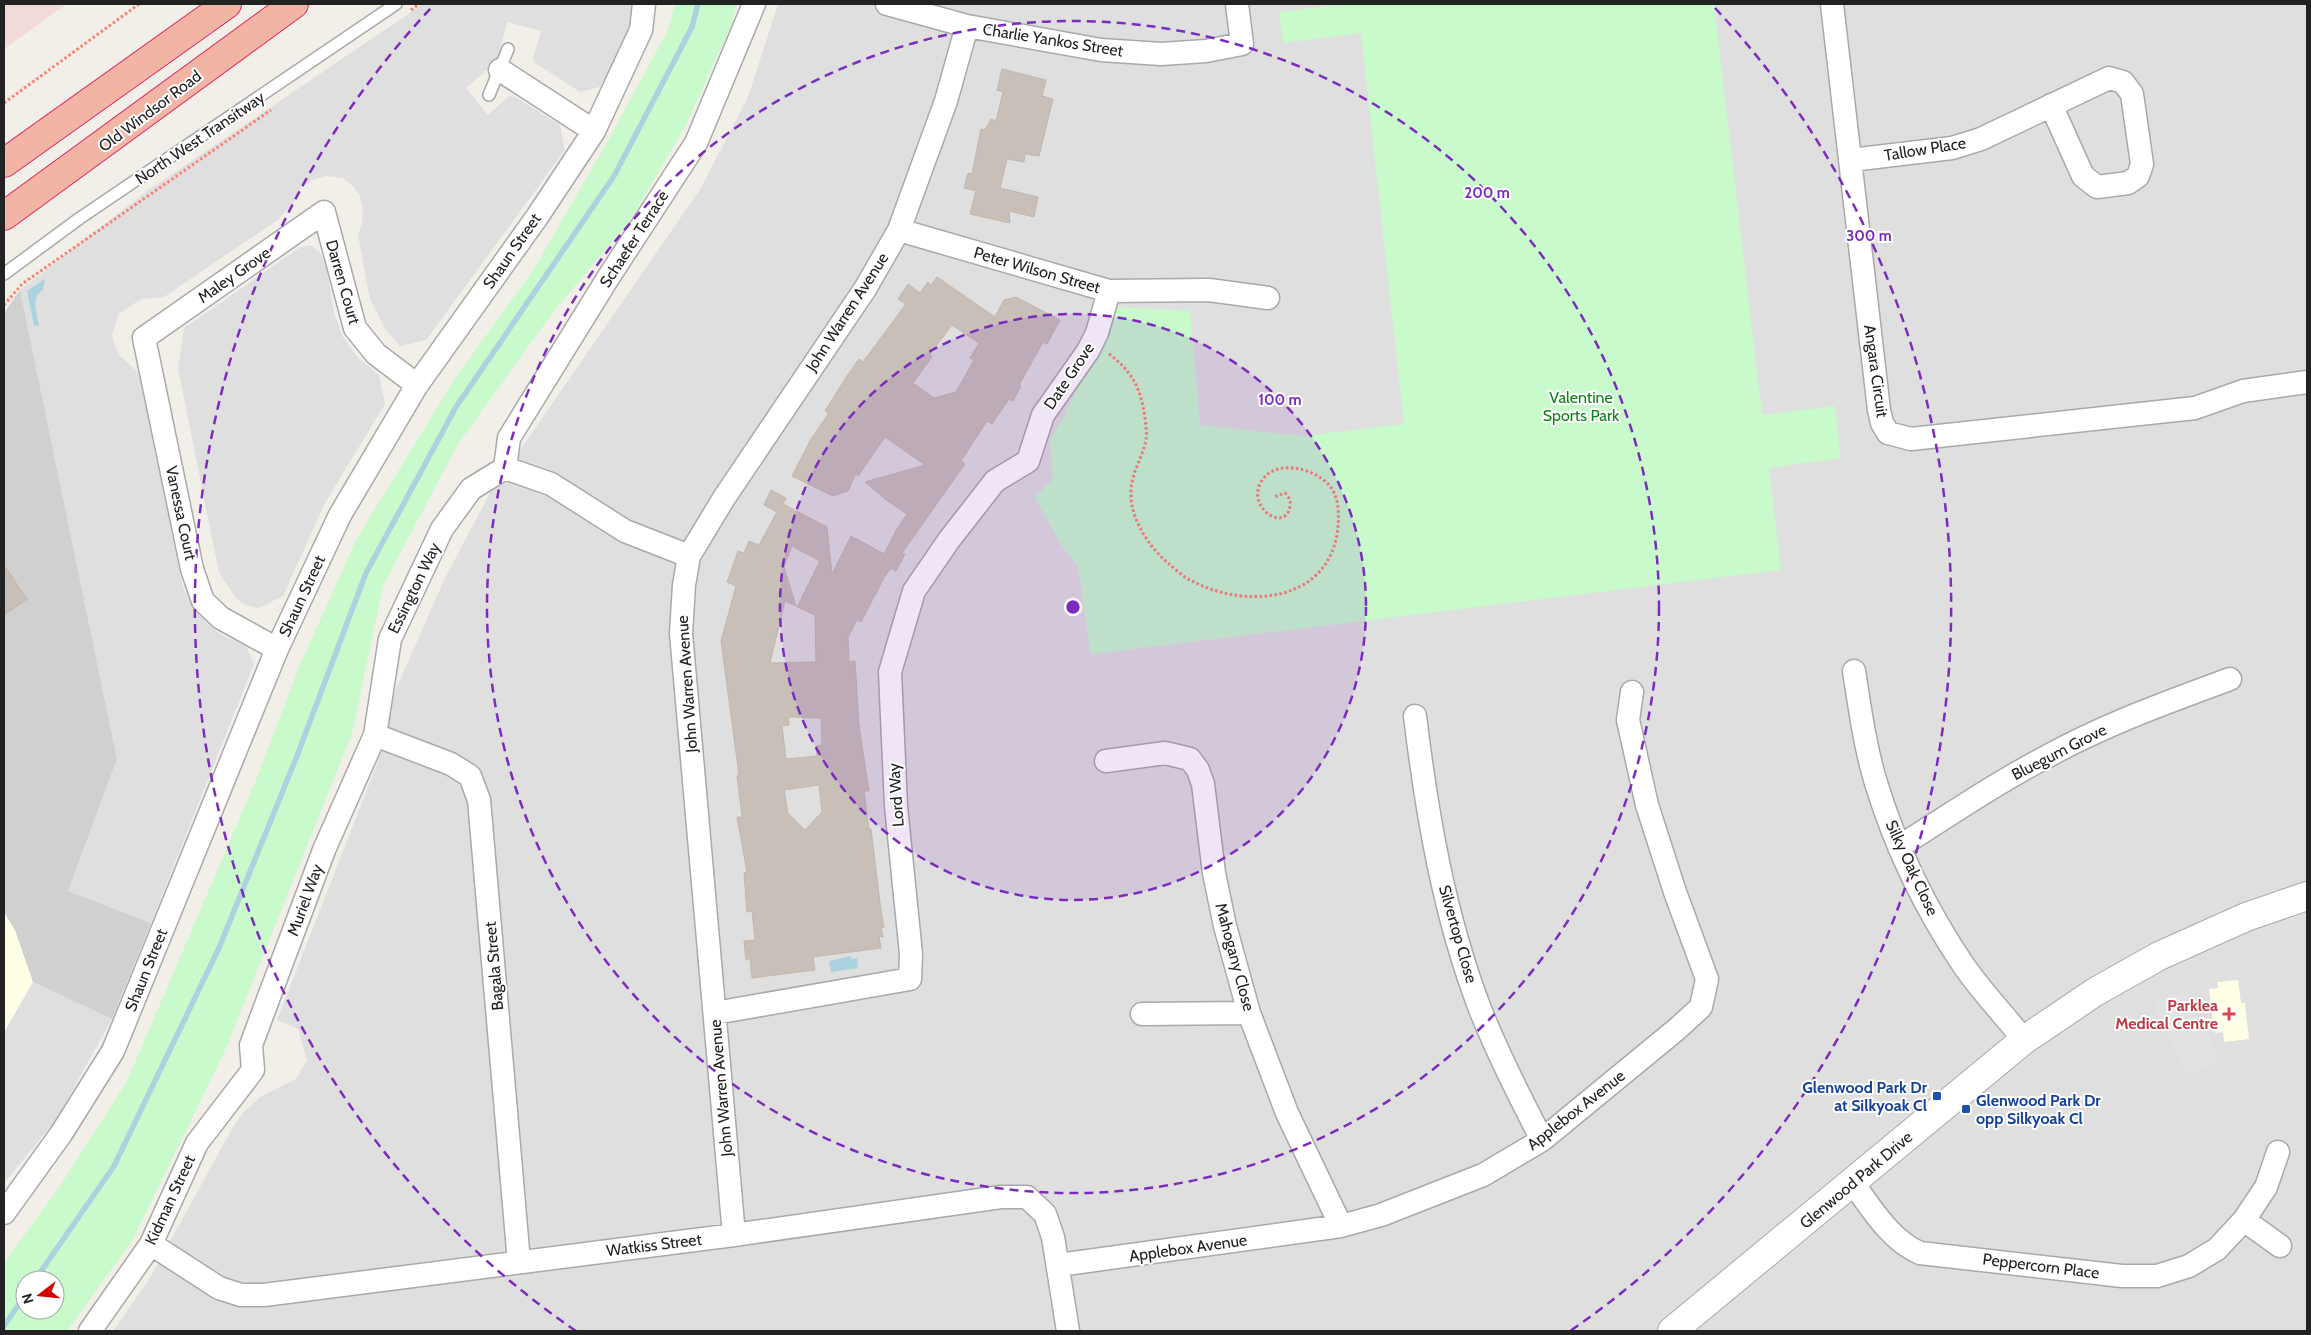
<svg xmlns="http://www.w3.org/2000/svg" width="2311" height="1335" font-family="Cabin,sans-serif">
<rect width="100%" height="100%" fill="#f2efe9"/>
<path fill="#e0dfdf" d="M423,4H631L632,20L626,38L603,86L580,92L535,63L533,58L541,31L507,22L497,61L466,88L488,115L509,96L515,97L560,125L565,150L426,340L400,346L385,329L370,299L358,235L362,222L363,209L360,196L354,187L343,178L326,176L312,180L301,188L294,202L279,219L164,297L141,299L119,314L112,334L114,343L120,356L137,371L140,379L183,588L196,611L220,634L246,646L254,664L151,923L68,891L117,759L20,290L147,191Z
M778,4H2307V1331H113L150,1278L233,1127L242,1114L260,1097L296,1079L307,1060L298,1029L277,1020L379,759L395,691L445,578L489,495L701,188L748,97Z
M310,245L320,252L327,270L334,313L343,337L358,358L379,375L385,404L325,503L283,596L259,608L245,605L236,598L219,573L178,368L184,328L299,248Z
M33,982L112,1019L56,1120L4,1183V1032Z"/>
<path fill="#f2dad9" d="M4,4H67L4,49Z"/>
<path fill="#ffffe5" d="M4,912L15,930L33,982L4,1032Z
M2238,980L2241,1003H2245L2249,1039L2224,1042L2223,1032L2215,1033L2213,1025L2209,989L2218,988L2217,982Z"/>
<path fill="#d0d0d0" d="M20,290L117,759L68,891L151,923L112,1019L33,982L15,930L4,912V313Z"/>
<path fill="#c8facc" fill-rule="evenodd" d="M675,4H737L730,28L686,125L629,222L554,311L458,444L383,586L352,734L223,1055L132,1241L67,1331H4V1263L60,1186L127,1081L259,773L299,667L356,540L456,377L534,269L605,146L668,30ZM25,1280H55V1310H25Z
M1346,4H1714L1762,415L1835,406L1841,458L1769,468L1781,570L1091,654L1078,566L1060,543L1035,497L1053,479L1050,440L1064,417L1115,307L1190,311L1200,425L1303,436L1404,424L1361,33L1283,43L1279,12Z"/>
<path fill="#e2e2e2" d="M2186,989L2219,1060L2187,1075L2154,1004Z"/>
<path fill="#aad3df" d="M45,279L43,290C30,298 37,312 39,325L34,326L27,291Z
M851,956V959L857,958L858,968L831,972L829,961Z"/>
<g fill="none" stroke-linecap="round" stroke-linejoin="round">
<path stroke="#aad3df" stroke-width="5.5" d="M35,1280L114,1166L219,948L297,756L366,573L456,407L614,176L692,27L698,4
M4,1326L25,1295"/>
</g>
<path fill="#c7bfb8" stroke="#c4b6ab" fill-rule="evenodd" d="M1002,69L1046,80L1042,96L1053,99L1039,156L1025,154L1024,162L1007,159L1000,188L1038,197L1034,217L1009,211L1010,223L970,214L976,191L964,188L968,173L972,174L981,129L985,130L991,119L996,121L1003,92L997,90Z
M937,277L995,317L1004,300L1016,297L1060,320L1047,344L1043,342L1019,385L1021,386L1013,401L1009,399L992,424L987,421L961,461L965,464L902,553L905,554L896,571L891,568L885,576L861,622L857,620L848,637L849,662L855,661L859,725L869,791H864L869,829H871L881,911L884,927L881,928L883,937L879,936L881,948L813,957L815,970L752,978L750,958L746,960L744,941L755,940L752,911L747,912L744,873L747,872L737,817H742L737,776L739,775L721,641L736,586L727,582L738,551L744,553L749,541L759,545L777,512L764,505L771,490L786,498L783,504L827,527L832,574L851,536L884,554L897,529L907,514L886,500L865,482L925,465L885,437L858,476L856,473L848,491L833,496L792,476L811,439L829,413L825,411L847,376L859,359L863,362L906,304L898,299L908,284L920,293L928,282L931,285ZM952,325L979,343L970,358L974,360L956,392L934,398L913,383L932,357L930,354ZM792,546L820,561L797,607L815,615L816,662L770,663L785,601L796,606L784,567ZM788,717L821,718L822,745L816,746L817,756L786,759L782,726L789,725ZM819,785L822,812L805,830L788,813L784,790Z
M4,565L27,599L4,615Z"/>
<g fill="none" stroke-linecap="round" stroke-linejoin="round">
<defs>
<path id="service" d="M489,95L508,49
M4,274L80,218L396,4"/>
<path id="minor" d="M887,4L967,26L1101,50L1161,54L1206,51L1242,44L1237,4
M1832,4L1879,410L1882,423L1888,433L1911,439L2195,408L2243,391L2307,382
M500,70L594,131
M1851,160L1952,148L1981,139L2109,78L2123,82L2132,94L2142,164L2138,176L2128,183L2097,187L2083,176L2051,105
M899,230L1109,291L1209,290L1268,298
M505,468L509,438L608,278L696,143L754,4
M505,468L551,484L625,531L689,556
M277,649L221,618L203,601L192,569L144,338L324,212L355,328L376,354L417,385
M1854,671C1860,709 1865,747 1876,783C1896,848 1926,910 1964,966C1982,992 2005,1016 2024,1040
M1415,716C1427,815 1444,915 1480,1009C1498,1054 1520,1097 1542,1140
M375,735L451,764L470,776L479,800L519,1262
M1106,761L1165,753L1190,759L1198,770L1203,784L1214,873L1225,926L1249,1013L1287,1113L1341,1226
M1899,847C1948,816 1996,783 2048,756C2106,724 2168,702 2230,679
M715,1013L910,979L911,954L896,806L890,672L914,591L949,540L995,481L1028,461L1043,415L1088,351L1097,333L1109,291
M1142,1014L1249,1013
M1853,1183C1871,1208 1891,1241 1920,1253L2122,1276H2157L2189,1266L2217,1249L2244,1220L2266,1187L2278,1152
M4,1213L61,1134L113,1051L277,649L340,515L417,385L537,217L594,131L641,30L644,4
M2244,1220L2280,1246
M734,1235L681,633L684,585L689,556L724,498L865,289L899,230L946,101L967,26
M151,1244L219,1288L241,1295H264L734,1235L1001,1197H1027L1045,1214L1053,1237L1068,1331
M1059,1265L1341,1226L1381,1215L1483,1175L1542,1140L1677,1029L1701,1007L1707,979L1675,892L1647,805L1628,720L1632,692
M90,1331L151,1244L197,1143L253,1070L251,1045L324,850L375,735L390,639L442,529L471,489L505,468"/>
<path id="tertiary" d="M1672,1331L2024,1040L2095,992L2159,956L2246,917L2307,896"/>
<path id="trunk" d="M4,163L227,4
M4,216L294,4"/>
</defs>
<use href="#service" stroke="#a9a9a9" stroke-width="14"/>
<use href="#minor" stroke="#a9a9a9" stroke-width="25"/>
<use href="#tertiary" stroke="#a9a9a9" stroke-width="30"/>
<use href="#trunk" stroke="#dc2a67" stroke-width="30"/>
<path stroke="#fa8072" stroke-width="3" stroke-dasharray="2.5 2.5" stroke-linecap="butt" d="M411,10L419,4
M4,103L139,4
M4,305L22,284L271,110
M1109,354C1133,372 1141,389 1145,418C1146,425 1147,433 1146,440C1142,459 1130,475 1131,495C1131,520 1150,548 1168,563C1175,569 1183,577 1192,581C1247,610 1330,602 1338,528C1339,512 1339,497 1329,485C1313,467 1272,458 1260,484C1248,509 1286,533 1290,506C1291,501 1289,497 1285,493L1274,497"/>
<use href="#service" stroke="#fff" stroke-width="11"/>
<use href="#minor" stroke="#fff" stroke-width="22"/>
<use href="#tertiary" stroke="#fff" stroke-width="28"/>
<use href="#trunk" stroke="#f2b4a3" stroke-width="28"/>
</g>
<circle cx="1073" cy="607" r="293" fill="#7b2cbf" fill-opacity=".12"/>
<g fill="none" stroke="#7b2cbf" stroke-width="2.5" stroke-dasharray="9 6">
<circle cx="1073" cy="607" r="293"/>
<circle cx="1073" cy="607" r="586"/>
<path d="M576 1331A878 878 0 0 1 431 8M1715 8A878 878 0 0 1 1570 1331"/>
</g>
<path fill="#e0444e" stroke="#fff" stroke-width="2" d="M2226.5 1006.5h5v5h5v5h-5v5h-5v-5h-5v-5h5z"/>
<g fill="#1a4fb4" stroke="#fff" stroke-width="2">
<rect x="1932" y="1091" width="10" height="10" rx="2.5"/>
<rect x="1961" y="1104" width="10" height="10" rx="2.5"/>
</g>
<g text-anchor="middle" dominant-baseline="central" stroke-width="4" stroke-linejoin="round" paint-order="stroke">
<g font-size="16" fill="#222" stroke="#fff">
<text transform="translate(1053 40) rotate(9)">Charlie Yankos Street</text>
<text transform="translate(150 111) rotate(-37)">Old Windsor Road</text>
<text transform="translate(200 138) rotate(-34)">North West Transitway</text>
<text transform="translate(1925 149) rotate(-9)">Tallow Place</text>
<text transform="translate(634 239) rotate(-57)">Schaefer Terrace</text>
<text transform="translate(512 251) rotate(-55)">Shaun Street</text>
<text transform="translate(1037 270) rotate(16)">Peter Wilson Street</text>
<text transform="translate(234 275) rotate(-35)">Maley Grove</text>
<text transform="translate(343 282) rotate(74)">Darren Court</text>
<text transform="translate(847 312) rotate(-57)">John Warren Avenue</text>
<text transform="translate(1876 371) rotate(82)">Angara Circuit</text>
<text transform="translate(1069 376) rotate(-56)">Date Grove</text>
<text transform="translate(181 513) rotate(78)">Vanessa Court</text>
<text transform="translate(414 588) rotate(-64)">Essington Way</text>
<text transform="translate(302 596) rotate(-65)">Shaun Street</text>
<text transform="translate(687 684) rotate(-94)">John Warren Avenue</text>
<text transform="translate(2059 752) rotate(-27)">Bluegum Grove</text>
<text transform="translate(896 795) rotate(-94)">Lord Way</text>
<text transform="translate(1912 868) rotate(65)">Silky Oak Close</text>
<text transform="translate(305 900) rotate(-70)">Muriel Way</text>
<text transform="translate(1458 934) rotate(74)">Silvertop Close</text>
<text transform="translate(1235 957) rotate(75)">Mahogany Close</text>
<text transform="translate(494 966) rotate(-95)">Bagala Street</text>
<text transform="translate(146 970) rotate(-68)">Shaun Street</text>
<text transform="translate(721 1088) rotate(-95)">John Warren Avenue</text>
<text transform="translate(1576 1110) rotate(-38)">Applebox Avenue</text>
<text transform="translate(1856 1180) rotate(-40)">Glenwood Park Drive</text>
<text transform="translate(170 1200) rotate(-65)">Kidman Street</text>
<text transform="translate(654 1245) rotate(-7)">Watkiss Street</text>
<text transform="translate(1188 1248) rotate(-8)">Applebox Avenue</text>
<text transform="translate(2041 1266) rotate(7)">Peppercorn Place</text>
</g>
<g font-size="16" fill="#0c8416" stroke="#fff">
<text x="1581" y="397">Valentine<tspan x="1581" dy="18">Sports Park</tspan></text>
</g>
<g font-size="16" font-weight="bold" fill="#be3a42" stroke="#fff" text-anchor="end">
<text x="2218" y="1005">Parklea<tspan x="2218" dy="18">Medical Centre</tspan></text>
</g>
<g font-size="16" font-weight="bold" fill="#164399" stroke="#fff" text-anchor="end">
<text x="1927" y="1087">Glenwood Park Dr<tspan x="1927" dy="18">at Silkyoak Cl</tspan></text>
<text x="1976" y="1100" text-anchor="start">Glenwood Park Dr<tspan x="1976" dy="18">opp Silkyoak Cl</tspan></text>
</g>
</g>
<circle cx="1073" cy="607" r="8" fill="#7b2cbf" stroke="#fff" stroke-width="2.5"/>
<g font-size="15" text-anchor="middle" font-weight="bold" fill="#7b2cbf" stroke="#fff" stroke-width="4" stroke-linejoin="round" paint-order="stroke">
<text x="1487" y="198">200 m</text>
<text x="1869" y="241">300 m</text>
<text x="1280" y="405">100 m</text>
</g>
<rect width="2311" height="1335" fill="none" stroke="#222222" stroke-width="10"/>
<g transform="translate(40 1295) rotate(254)"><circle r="24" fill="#ffffff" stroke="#a7a7a7"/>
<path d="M0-4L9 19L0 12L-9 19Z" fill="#d40000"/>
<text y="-8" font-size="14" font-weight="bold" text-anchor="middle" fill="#222222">N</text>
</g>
</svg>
